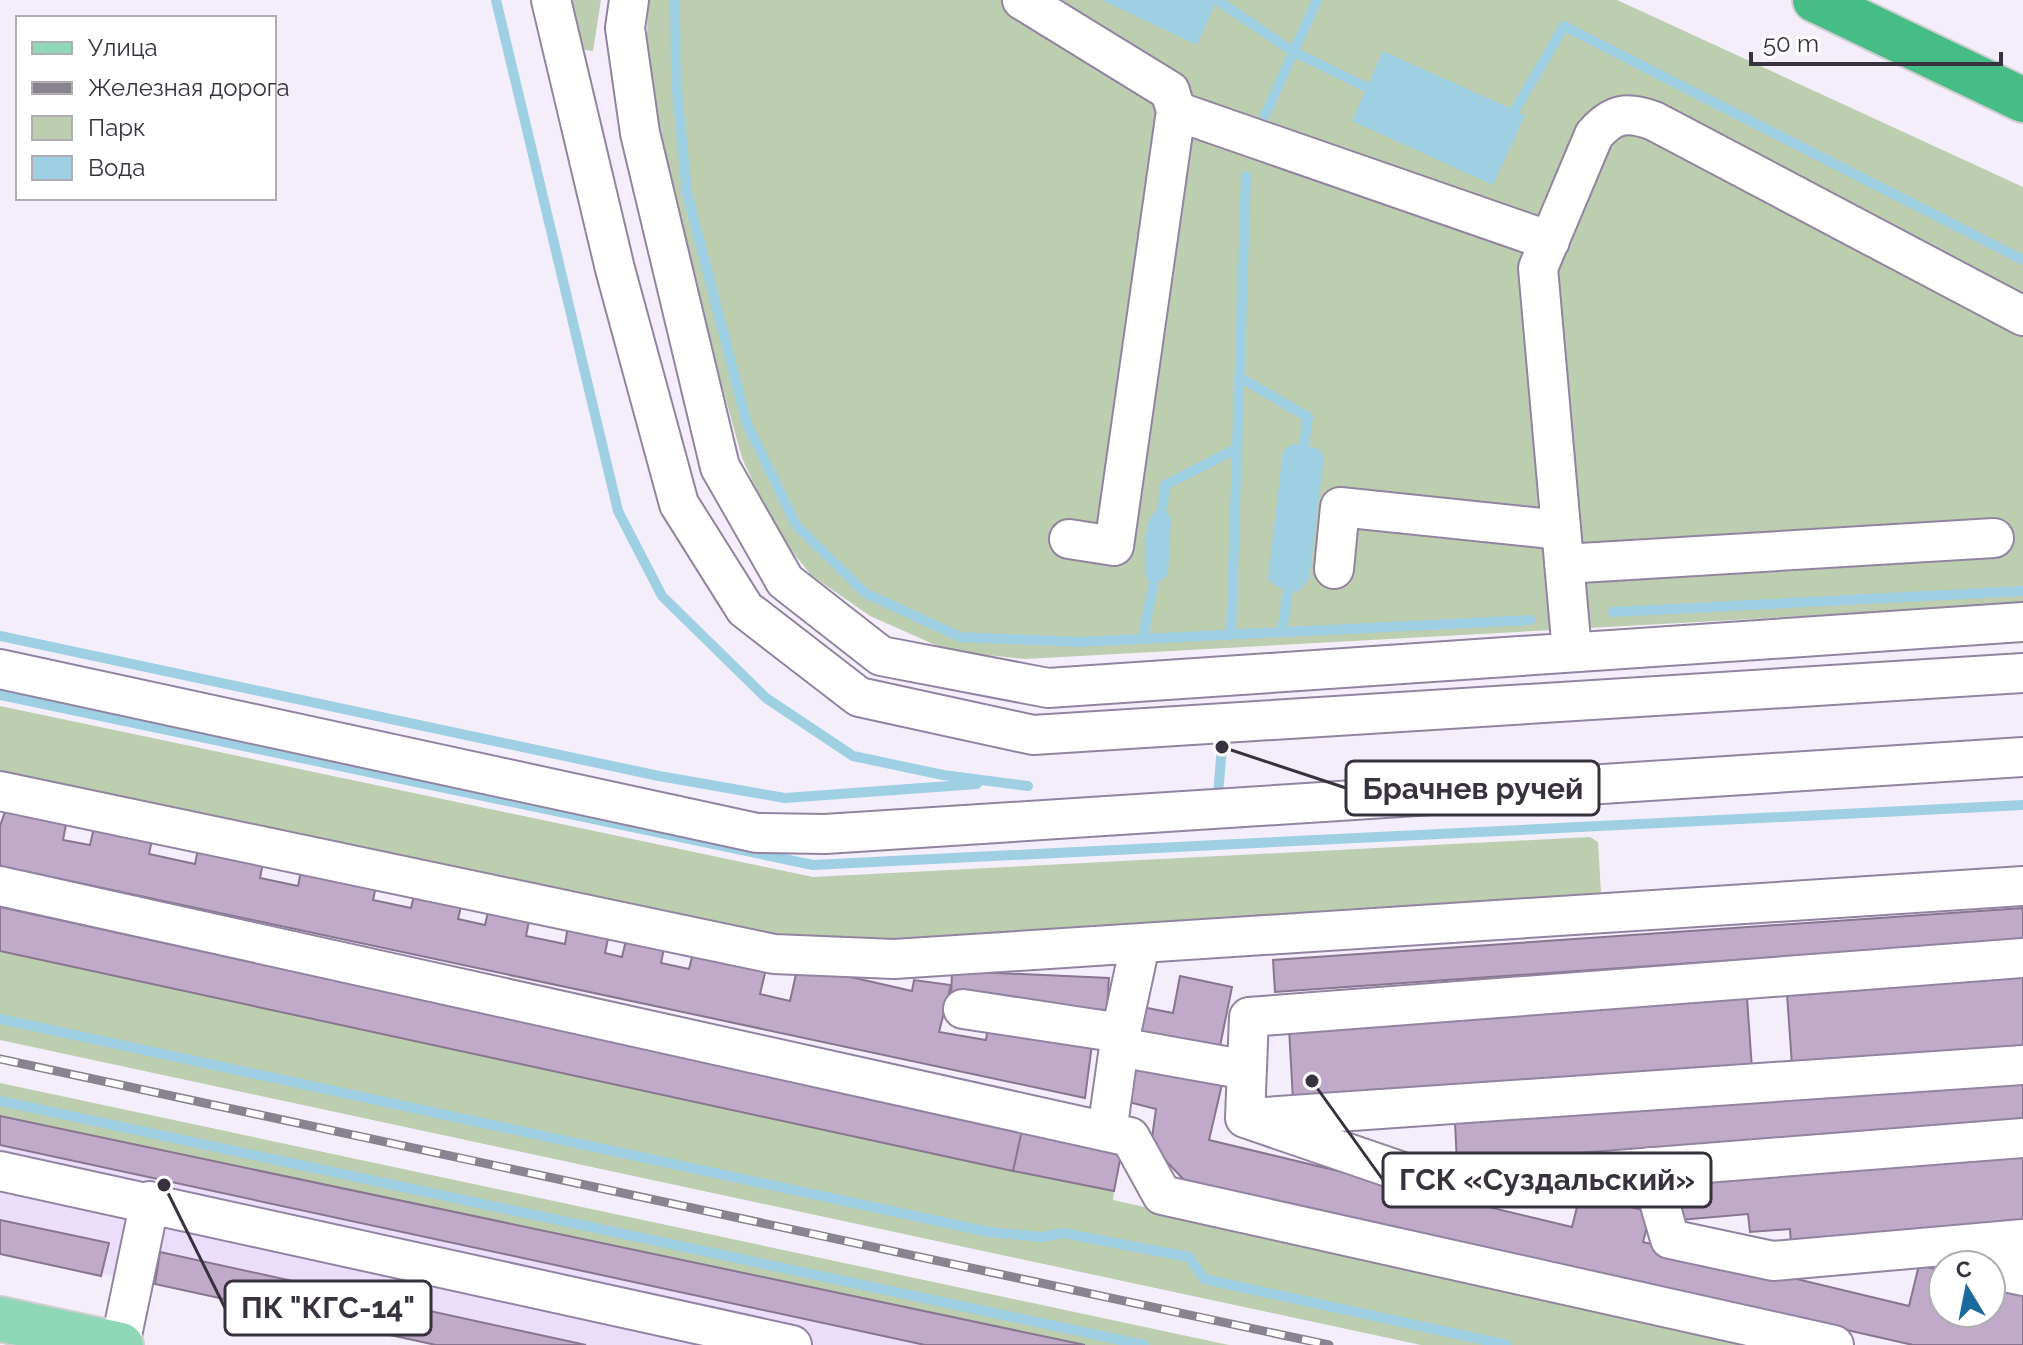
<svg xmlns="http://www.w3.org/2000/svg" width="2023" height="1345" font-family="Raleway,sans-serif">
<rect width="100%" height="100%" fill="#f3eefa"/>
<path fill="#ebddfc" d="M0,1116L1085,1345H436L155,1284L0,1254Z"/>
<path fill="#bdcdaf" d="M569,0H601L593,51L585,50L579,42Z
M648,0H1617L2023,187V604L1025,659L949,651L870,616L811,575L775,530L742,458L666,184L646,70Z
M0,706L813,877L1590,837L1598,842L1601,893L1592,899L865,946L794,939L0,775Z
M0,951L1114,1191L1113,1200L1762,1345H1421L0,1040Z
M0,1083L1229,1345H1085L0,1116Z"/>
<path fill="#9fcfe3" d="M1102,0H1217L1197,45Z
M1383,51L1525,115L1493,185L1352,121Z
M1292,444L1317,448L1324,456L1309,579L1299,591C1285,591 1278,589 1268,579L1283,451Z
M1163,505L1171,519L1168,575L1153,586L1145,576C1146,553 1140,517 1163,505Z"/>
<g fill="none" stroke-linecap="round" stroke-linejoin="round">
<path stroke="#9fcfe3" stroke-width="10" d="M496,0L618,511L662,596L766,698L853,756L943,775L1028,786
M675,0L676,80L687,193L747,424L796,525L865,593L960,637L1079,642L1530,620
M1217,0L1292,51L1366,87
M1515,110L1564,26L2023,260
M1265,115L1317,0
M1241,378L1308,417L1304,444
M1163,505L1165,485L1236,449
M1613,612L2023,591
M1282,632L1288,591
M1231,633L1246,176
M0,636L659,776L785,798L977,784
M1143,637L1153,586
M0,695L813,865L2023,805
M1218,794L1222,747
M0,1019L989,1232L1043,1237L1062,1233L1189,1257L1204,1279L1507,1345
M0,1101L1144,1345"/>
</g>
<path fill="#bfabc7" stroke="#88758f" stroke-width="2" d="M7,806L67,819L63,840L90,845L95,823L153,835L149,854L195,864L200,839L265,853L260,878L298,886L302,866L377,882L373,900L411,908L416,887L463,898L458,919L485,925L489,908L530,916L526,936L565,944L568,926L609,934L605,953L622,957L626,940L664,948L661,963L689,969L693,953L766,969L760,994L790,1001L798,965L912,991L914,980L951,985L939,1032L986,1040L989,1020L1092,1044L1085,1098L0,866V826Z
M0,907L1022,1130L1013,1171L0,951Z
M2023,908V940L1275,992L1273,960Z
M952,971L1109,978L1107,1010L951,1000Z
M1180,976L1232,987L1218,1056L1135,1039L1142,1007L1173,1013Z
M2023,977V1048L1792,1065L1787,994Z
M1747,998L1752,1069L1293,1100L1289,1028Z
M1131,1058L1223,1080L1209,1140L1572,1227L1580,1195L1651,1212L1643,1242L1909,1306L1919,1265L1943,1271V1313H1991V1282L2023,1290V1345H1913L1185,1181L1151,1145L1156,1109L1121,1100Z
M2023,1083V1124L1457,1163L1455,1123Z
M0,1116L1085,1345H925L0,1145Z
M1022,1130L1121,1155L1114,1191L1013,1171Z
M2023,1150V1226L1791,1245L1790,1229L1750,1232L1748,1214L1680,1220L1677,1178Z
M0,1220L109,1243L101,1276L0,1254Z
M160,1252L586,1345H436L155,1284Z"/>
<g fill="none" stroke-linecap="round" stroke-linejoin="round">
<defs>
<path id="minor" d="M551,0L615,269L679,504L745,609L859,697L1033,735L2023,673
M629,0L625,28L640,133L720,467L785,581L881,656L1048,688L2023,622
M1022,0L1170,91L1176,111
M1069,539L1114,546L1176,111L1550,241
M1564,564L1994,538
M1334,569L1340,507L1561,530
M1572,652L1538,268L1594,135C1613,113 1627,111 1654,121L2023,316
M0,669L757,833L825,834L2023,757
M0,791L774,954L894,959L2023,886
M0,886L1130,1137L1162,1195L1834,1345
M963,1009L1121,1033
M1119,1047L1247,1070
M1264,1117L2023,1065
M1245,1118L1249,1017L2023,958
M1245,1118L1438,1184L2023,1138
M1107,1132L1121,1033L1140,945
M1649,1167L1670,1239L1773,1261L2023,1239
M0,1171L792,1345
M1991,1269L2023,1276
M120,1345L150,1201"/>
<path id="major" d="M0,1319L121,1345"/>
<path id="highway" d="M1815,0L2023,100"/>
</defs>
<use href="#minor" stroke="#9284a1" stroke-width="42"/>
<use href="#major" stroke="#cfced1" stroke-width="48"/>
<use href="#highway" stroke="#cfced1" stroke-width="48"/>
<use href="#minor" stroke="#fff" stroke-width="38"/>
<use href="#major" stroke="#90d7b7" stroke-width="44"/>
<use href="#highway" stroke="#46bd87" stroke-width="44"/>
<defs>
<path id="rail" d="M0,1059L1329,1345"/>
</defs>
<use href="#rail" stroke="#88838f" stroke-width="9"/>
<use href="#rail" stroke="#fff" stroke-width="6" stroke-dasharray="18" stroke-linecap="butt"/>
</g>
<path fill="none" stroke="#37323e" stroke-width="3" d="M1222 747L1346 788M1312 1081L1383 1180M164 1185L225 1308"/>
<g fill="#37323e" stroke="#fff" stroke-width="3">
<circle cx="1222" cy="747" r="8"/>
<circle cx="1312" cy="1081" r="8"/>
<circle cx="164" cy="1185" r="8"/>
</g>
<g fill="#fff" stroke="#37323e" stroke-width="3">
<rect x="1346" y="761" width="253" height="54" rx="8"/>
<rect x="1383" y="1153" width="328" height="54" rx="8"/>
<rect x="225" y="1281" width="206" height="54" rx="8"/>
</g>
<g font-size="30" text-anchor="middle" font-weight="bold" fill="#37323e">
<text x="1473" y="799">Брачнев ручей</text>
<text x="1547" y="1190">ГСК «Суздальский»</text>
<text x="328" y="1318">ПК "КГС-14"</text>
</g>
<rect x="16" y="16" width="260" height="184" fill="#ffffff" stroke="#afadb2" stroke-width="2"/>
<rect x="32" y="42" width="40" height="12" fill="#90d7b7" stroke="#afadb2" stroke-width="2"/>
<text x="88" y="56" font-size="24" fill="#37323e">Улица</text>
<rect x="32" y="82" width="40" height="12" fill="#88838f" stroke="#afadb2" stroke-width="2"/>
<text x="88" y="96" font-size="24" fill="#37323e">Железная дорога</text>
<rect x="32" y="116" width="40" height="24" fill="#bdcdaf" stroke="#afadb2" stroke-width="2"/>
<text x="88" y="136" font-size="24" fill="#37323e">Парк</text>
<rect x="32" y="156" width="40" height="24" fill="#9fcfe3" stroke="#afadb2" stroke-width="2"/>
<text x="88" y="176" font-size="24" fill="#37323e">Вода</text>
<g transform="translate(1967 1289) rotate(350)"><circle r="38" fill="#ffffff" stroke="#afadb2" stroke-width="2"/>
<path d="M0-6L14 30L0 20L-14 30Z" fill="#1c6a9d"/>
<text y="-12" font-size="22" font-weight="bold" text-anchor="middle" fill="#37323e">С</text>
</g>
<path d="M1751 52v12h250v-12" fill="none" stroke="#37323e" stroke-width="4"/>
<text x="1763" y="52" font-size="24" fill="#37323e" stroke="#ffffff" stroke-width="6" paint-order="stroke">50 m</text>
</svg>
